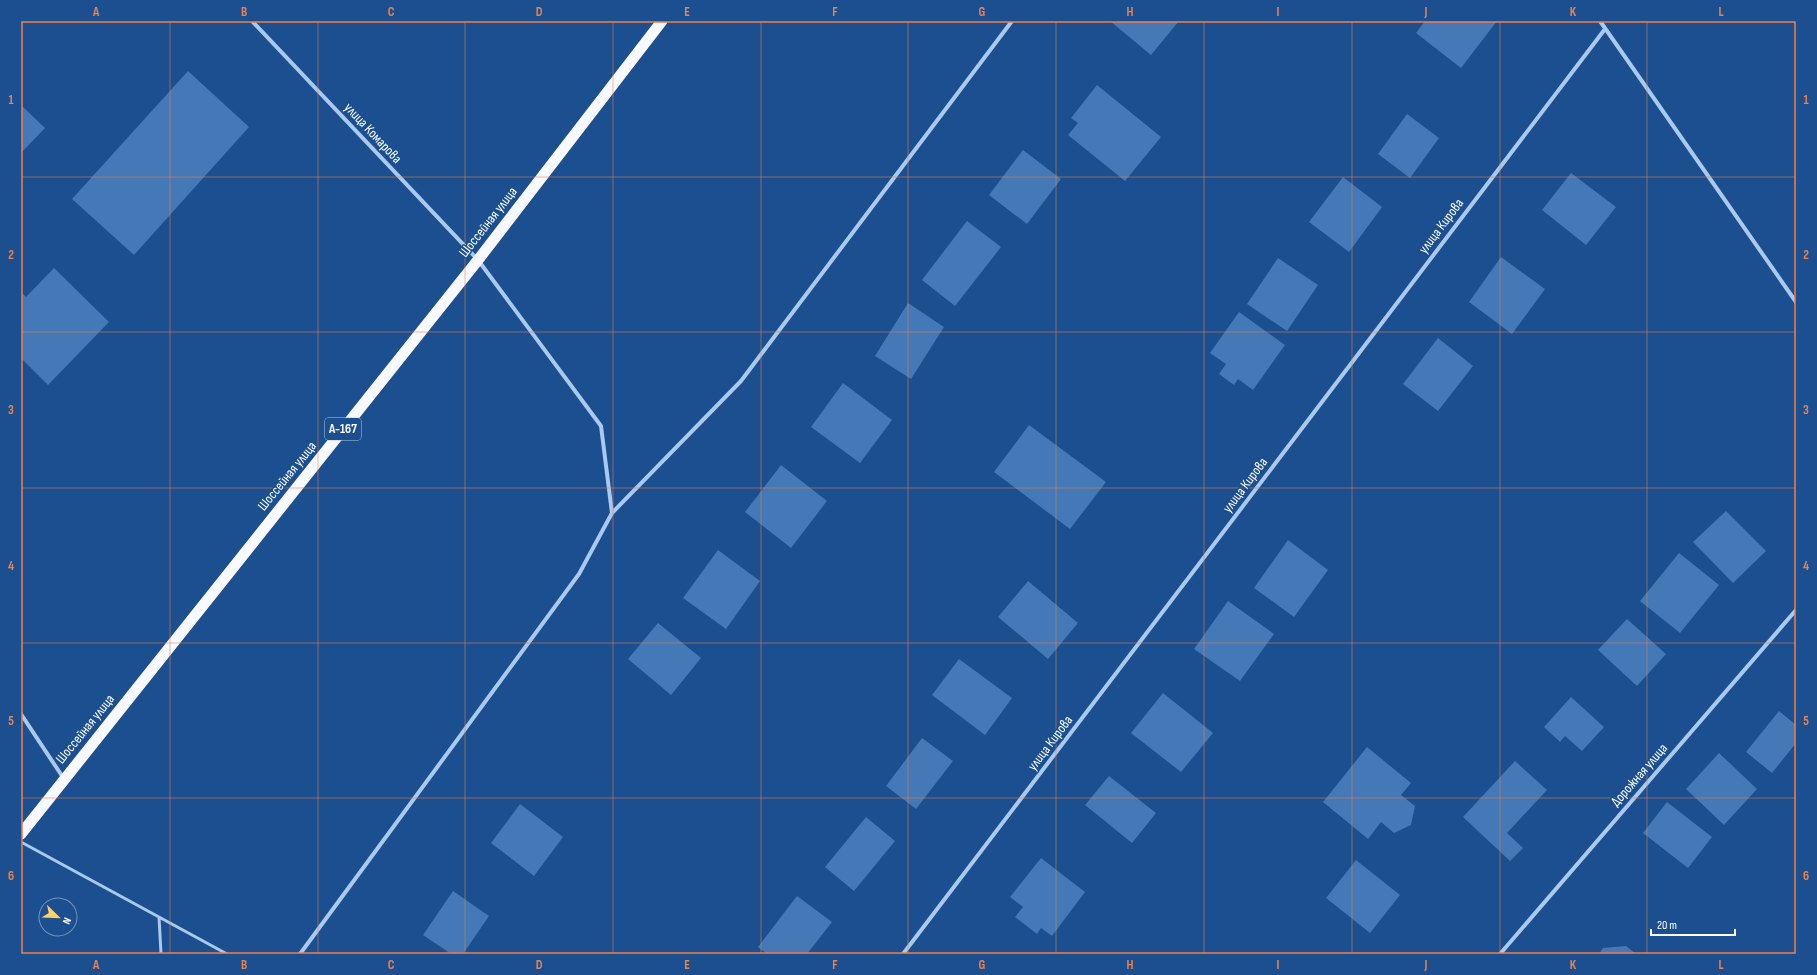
<svg xmlns="http://www.w3.org/2000/svg" width="1817" height="975" font-family="'Sofia Sans Condensed',sans-serif">
<rect width="100%" height="100%" fill="#1b4f8f"/>
<path fill="#4478b7" d="M1110,21H1179L1151,55Z
M1425,21H1497L1461,68L1416,33Z
M188,71L249,127L134,255L72,199Z
M1097,85L1161,137L1125,181L1068,135L1078,123L1071,118Z
M21,105L45,128L21,153Z
M1407,114L1439,138L1410,178L1378,154Z
M1023,150L1061,179L1027,224L989,195Z
M1571,173L1616,207L1586,245L1542,210Z
M1343,177L1382,207L1349,252L1309,222Z
M967,221L1001,247L955,306L922,280Z
M1501,257L1545,289L1512,334L1469,302Z
M1278,258L1318,285L1287,331L1247,304Z
M54,268L109,322L48,385L21,358V292L26,297Z
M908,303L944,327L911,379L875,356Z
M1239,312L1285,345L1253,390L1238,379L1234,385L1219,374L1226,364L1210,353Z
M1438,338L1473,366L1438,411L1403,384Z
M843,383L892,420L860,463L811,427Z
M1029,425L1106,482L1070,529L994,472Z
M781,465L827,501L791,548L745,512Z
M1726,511L1766,551L1733,583L1693,542Z
M1288,540L1328,570L1294,617L1254,588Z
M718,550L760,581L726,629L683,598Z
M1679,553L1719,585L1680,633L1640,601Z
M1028,581L1078,623L1048,659L998,617Z
M1228,601L1274,634L1240,681L1194,649Z
M1627,619L1666,654L1637,686L1598,650Z
M658,623L701,658L671,695L628,659Z
M959,659L1012,698L985,735L932,695Z
M1163,693L1213,733L1181,772L1131,733Z
M1571,697L1604,727L1582,751L1565,736L1560,742L1544,727Z
M1779,711L1796,725V743L1772,773L1746,752Z
M922,738L953,761L916,809L886,786Z
M1367,747L1411,783L1401,795L1415,806L1411,825L1394,833L1381,822L1368,839L1323,802Z
M1719,753L1757,789L1724,825L1686,789Z
M1515,761L1547,790L1507,833L1523,848L1510,861L1463,817Z
M1109,776L1156,813L1132,843L1085,805Z
M1667,802L1712,837L1688,868L1643,833Z
M520,804L563,837L534,876L491,843Z
M866,817L895,841L854,891L825,867Z
M1041,858L1085,892L1052,936L1041,928L1037,934L1015,917L1023,907L1010,897Z
M1356,860L1400,895L1370,933L1326,898Z
M453,891L489,916L463,954H451L423,935Z
M797,896L832,922L807,954H767L758,947Z
M1626,946L1636,954H1599L1603,948Z"/>
<g fill="none" stroke-linecap="round" stroke-linejoin="round">
<path stroke="#a9c9ee" stroke-width="3" d="M21,842L227,954
M159,917L161,954"/>
<path stroke="#a9c9ee" stroke-width="4" d="M252,21L478,260L601,426L612,513L579,574L300,954
M1600,21L1796,302
M612,513L741,381L1012,21
M21,714L64,779
M903,954L1605,29
M1500,954L1796,610"/>
<path stroke="#f8faff" stroke-width="11" d="M21,834L478,260L662,21"/>
</g>
<path fill="none" stroke="#ee8249" stroke-width="1" stroke-opacity="0.55" d="M170,21V954M318,21V954M465,21V954M613,21V954M761,21V954M908,21V954M1056,21V954M1204,21V954M1352,21V954M1500,21V954M1647,21V954M21,177H1796M21,332H1796M21,488H1796M21,643H1796M21,798H1796"/>
<g text-anchor="middle" dominant-baseline="central" stroke-width="3" stroke-linejoin="round" paint-order="stroke">
<rect fill="#1b4f8f" stroke="#bbcadd" stroke-width="1" x="325" y="418" width="36" height="22" rx="3"/>
<g font-size="13" font-weight="bold" fill="#fff">
<text x="343" y="429">А-167</text>
</g>
<g font-size="14" fill="#fff" stroke="#1b4f8f">
<text transform="translate(373 133) rotate(47)">улица Комарова</text>
<text transform="translate(488 222) rotate(-52)">Шоссейная улица</text>
<text transform="translate(1441 226) rotate(-53)">улица Кирова</text>
<text transform="translate(287 476) rotate(-51)">Шоссейная улица</text>
<text transform="translate(1245 485) rotate(-53)">улица Кирова</text>
<text transform="translate(85 729) rotate(-51)">Шоссейная улица</text>
<text transform="translate(1050 743) rotate(-53)">улица Кирова</text>
<text transform="translate(1639 775) rotate(-49)">Дорожная улица</text>
</g>
</g>
<rect width="1817" height="975" fill="none" stroke="#1b4f8f" stroke-width="44"/>
<g transform="translate(58 917) rotate(113)"><circle r="19" fill="#1b4f8f" stroke="#7695bc"/>
<path d="M0-3L7 15L0 10L-7 15Z" fill="#ffd166"/>
<text y="-6" font-size="11" font-weight="bold" text-anchor="middle" fill="#ffffff">N</text>
</g>
<path d="M1651 929v6h84v-6" fill="none" stroke="#ffffff" stroke-width="2"/>
<text x="1657" y="929" font-size="12" fill="#ffffff" stroke="#1b4f8f" stroke-width="3" paint-order="stroke">20 m</text>
<rect x="22" y="22" width="1773" height="931" fill="none" stroke="#ee8249" stroke-width="1.5"/>
<g font-size="13" text-anchor="middle" font-weight="bold" fill="#ee8249">
<text x="96" y="16">A</text>
<text x="244" y="16">B</text>
<text x="391" y="16">C</text>
<text x="539" y="16">D</text>
<text x="687" y="16">E</text>
<text x="835" y="16">F</text>
<text x="982" y="16">G</text>
<text x="1130" y="16">H</text>
<text x="1278" y="16">I</text>
<text x="1426" y="16">J</text>
<text x="1573" y="16">K</text>
<text x="1721" y="16">L</text>
<text x="11" y="104">1</text>
<text x="1806" y="104">1</text>
<text x="11" y="259">2</text>
<text x="1806" y="259">2</text>
<text x="11" y="414">3</text>
<text x="1806" y="414">3</text>
<text x="11" y="570">4</text>
<text x="1806" y="570">4</text>
<text x="11" y="725">5</text>
<text x="1806" y="725">5</text>
<text x="11" y="880">6</text>
<text x="1806" y="880">6</text>
<text x="96" y="969">A</text>
<text x="244" y="969">B</text>
<text x="391" y="969">C</text>
<text x="539" y="969">D</text>
<text x="687" y="969">E</text>
<text x="835" y="969">F</text>
<text x="982" y="969">G</text>
<text x="1130" y="969">H</text>
<text x="1278" y="969">I</text>
<text x="1426" y="969">J</text>
<text x="1573" y="969">K</text>
<text x="1721" y="969">L</text>
</g>
</svg>
